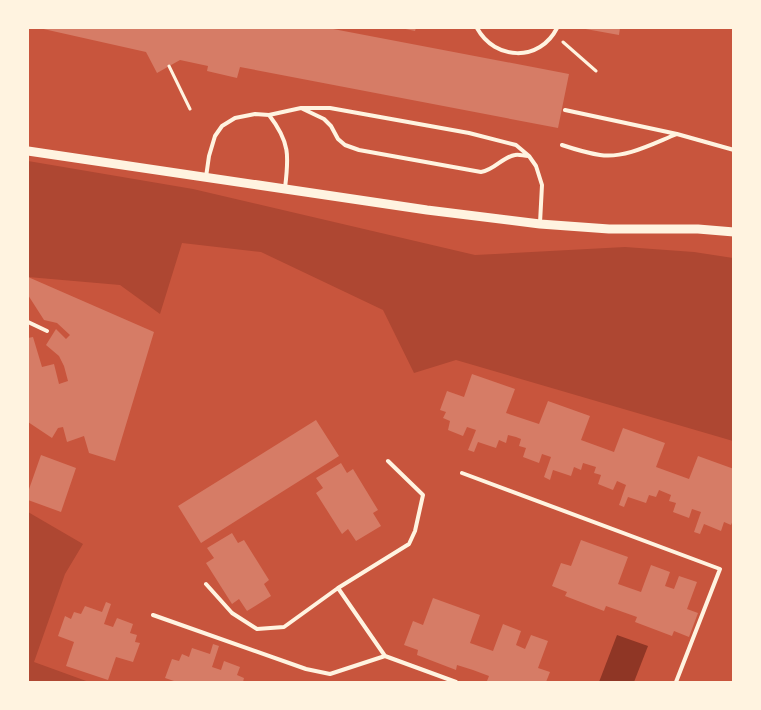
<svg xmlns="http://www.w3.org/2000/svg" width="761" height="710" font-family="Ubuntu,sans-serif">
<rect width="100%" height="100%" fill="#c8553d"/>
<path fill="#ae4732" d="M28,161L193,189L475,255L625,247L694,252L733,258V441L456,360L414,373L383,310L261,252L182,243L160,314L120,285L28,277Z
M28,512L83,544L65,574L34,662L89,682H28Z"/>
<path fill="#8f3625" d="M617,635L648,646L634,682H599Z"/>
<path fill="#d67c66" d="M39,28H328L569,74L558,128L240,67L237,78L207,71L208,66L180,60L157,73L146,52Z
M401,28H416L415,31Z
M580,28H620L619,35Z
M28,277L154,332L115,461L89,453L84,436L67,442L63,427L58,428L52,438L28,422V338L33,337L42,367L54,364L59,384L68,381L64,366L59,356L46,345L56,329L66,339L70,335L57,323L44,320L28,295Z
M472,374L515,389L506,413L539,424L548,401L590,416L581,440L614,452L623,428L665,443L656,467L689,479L698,456L734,469V490L732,495H734V518L731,525L724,522L721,531L704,524L700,534L694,532L701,512L692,509L689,518L673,512L676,503L669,501L671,495L659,490L656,497L649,495L646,503L628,497L624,507L619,505L626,485L617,481L613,490L598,484L601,475L594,473L596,467L583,463L581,470L574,467L571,476L553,470L550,480L544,477L551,457L542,454L539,463L523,457L526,448L519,446L521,439L516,437L508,435L506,443L499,440L496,448L478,442L474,452L468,450L476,430L467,427L463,436L448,430L450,421L443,418L446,412L440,410L447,391L464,397Z
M316,420L339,456L201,543L178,506Z
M41,455L76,468L61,512L28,500V492Z
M341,463L347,473L353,469L378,510L373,513L381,526L356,541L348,529L342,534L316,493L323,488L316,478Z
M232,533L238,543L244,540L269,580L264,584L271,596L247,611L239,599L232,604L206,563L214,558L207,548Z
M581,540L628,557L618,584L641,592L651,565L670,572L665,586L674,589L679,576L697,582L687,609L698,613L689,637L674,631L672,636L635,622L637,617L606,606L604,611L565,596L567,592L552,586L561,563L571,566Z
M433,598L480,615L470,643L493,651L503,624L521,631L516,645L525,649L531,635L548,641L538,668L550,672L546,682H491L487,681L489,676L473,670L457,665L456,670L417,655L418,650L404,645L413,621L423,625Z
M106,602L111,604L104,624L113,627L117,618L133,624L130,633L137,635L135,642L140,643L133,662L116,657L108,680L66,666L74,642L58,636L65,616L71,619L74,612L81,614L85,606L102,612Z
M213,644L219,646L212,667L221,670L224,661L240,667L237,675L244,678L243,682H177L165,678L172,659L179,661L182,654L189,657L192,648L210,654Z"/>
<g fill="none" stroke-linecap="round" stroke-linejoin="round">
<path stroke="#fff3e0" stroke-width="3" d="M563,42L596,71
M169,66L190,109"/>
<path stroke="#fff3e0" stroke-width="4" d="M477,28C495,61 540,62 557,28
M303,109L324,119L331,126L338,139L345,145L359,150L481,172C495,170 502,157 515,155C519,154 524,156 528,156
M565,110L677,134L734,150
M269,115C290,142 289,156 285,188
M562,145C574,149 587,153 600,155C625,159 654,143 677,134
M206,177L209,156L215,136L222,126L235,118L255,114L269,115L301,108H330L469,133L516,145L529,156L536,166L542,185L540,223
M28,322L47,331
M388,461L423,495L415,531L409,544L338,588L385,656L456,682
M462,473L720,569L676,682
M206,584L232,613L257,629L284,627L338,588
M153,615L306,669L330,674L385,656"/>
<path stroke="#fff3e0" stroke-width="9" d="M28,151L427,210L540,224L609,229H698L734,232"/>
</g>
<rect width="761" height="710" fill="none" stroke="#fff3e0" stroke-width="58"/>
</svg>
